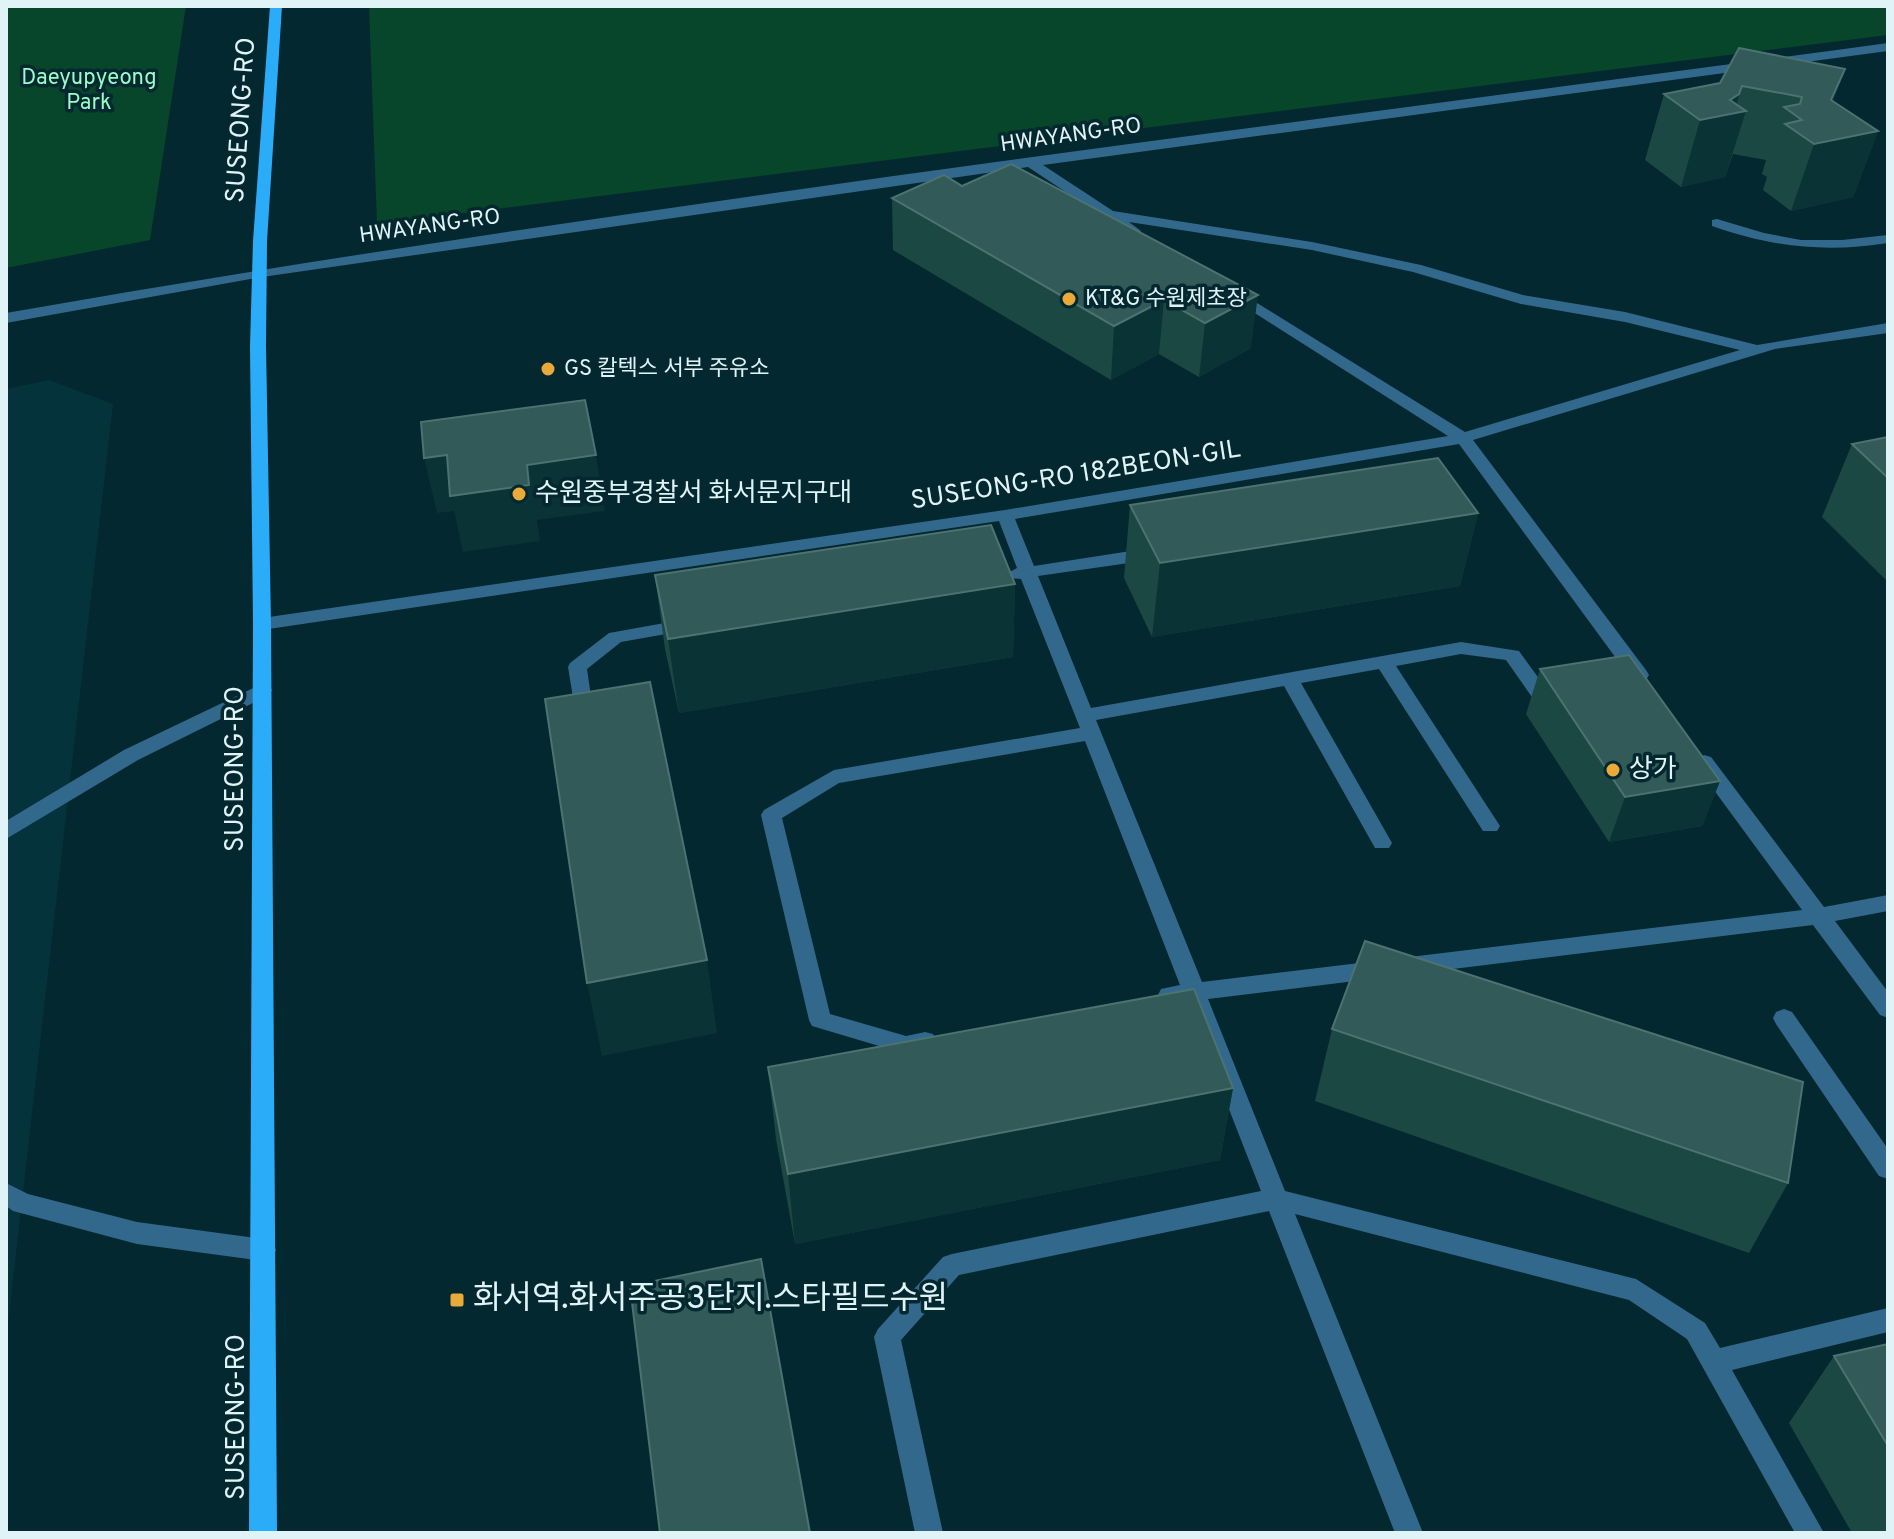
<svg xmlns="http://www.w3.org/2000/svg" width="1894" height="1539" font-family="Overpass,'Noto Sans KR',sans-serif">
<rect width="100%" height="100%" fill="#04282f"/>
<path fill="#04333c" d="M49,380L113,404L6,1341V389Z"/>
<path fill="#07462b" d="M6,6H186L150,240L6,268Z
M369,6H1888V35L377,224Z"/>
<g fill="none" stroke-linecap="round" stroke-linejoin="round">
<path fill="#33688d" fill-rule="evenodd" d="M1888,43V51L1043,165L1113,211L1312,242L1421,265L1523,295L1625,312L1757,345L1888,323V333L1775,349L1473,440L1646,670L1649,675L1646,680H1632L1459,444L1015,519L1034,566L1150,548L1159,554L1150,560L1038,576L1091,708L1461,642L1519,651L1551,695L1548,700H1534L1506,660L1461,654L1396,666L1500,826L1497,831H1483L1379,669L1301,683L1392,843L1389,848H1375L1284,686L1096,720L1202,982L1802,910L1697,767L1694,762L1704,755L1711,757L1824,907L1888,895V911L1835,921L1888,992V1018L1880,1015L1813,925L1208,999L1285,1191L1636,1279L1705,1323L1720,1348L1888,1308V1332L1732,1370L1824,1533H1795L1687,1339L1629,1300L1295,1214L1423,1533H1395L1269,1211L959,1275L901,1340L943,1533H915L874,1337L878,1329L943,1257L952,1254L1261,1191L1187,1002L1169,1004L1161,1001L1158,995L1161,989L1180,985L1085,741L839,783L782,818L830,1014L906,1036L925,1032L933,1034L936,1041L933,1048L906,1054L812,1026L809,1020L761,815L764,810L834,770L1080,728L1021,579L1009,578L1006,574L1017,568L999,521L262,630L253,624L262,618L1005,510L1448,436L1231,298L1228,295L1236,290L1465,432L1740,350L1625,322L1521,304L1413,272L1312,250L1129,222L1141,231L1139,234H1129L1028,167L262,277L6,323V313C630,204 1260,128 1888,43Z
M1717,219L1764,233L1801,240H1842L1888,235V243C1825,253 1772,247 1712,226V220Z
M687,619L694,621L696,625L694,629L621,642L587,669L594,717L584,724L577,722L568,667L570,663L609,633Z
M262,684L269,685L272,690L269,695L138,760L6,839V821L124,750Z
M1784,1009L1792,1012L1888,1149V1179L1879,1176L1776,1024L1773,1018L1776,1012Z
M6,1183L28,1194L137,1222L263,1239L272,1242L276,1250L272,1258L263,1261L137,1244L13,1211L6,1206Z"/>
<path fill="#2bacf9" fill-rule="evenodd" d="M270,6H282L267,241L266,346L271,624L277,1533H249L253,624L250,346L253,241Z"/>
</g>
<path fill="#1c4844" d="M1720,83L1833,102L1878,131L1853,197L1791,211L1763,190L1767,177L1762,174L1766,160L1733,154L1725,177L1681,187L1645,160L1664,94Z
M944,175L1251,348L1199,377L1159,354L1111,380L893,250L892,198Z
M1888,437V582L1822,517L1852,444Z
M1130,505L1478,513L1460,586L1152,637L1124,578Z
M655,575L1015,584L1013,657L679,713L665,649Z
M1540,669L1720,781L1702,826L1609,842L1526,714Z
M1332,1029L1788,1183L1749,1253L1315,1101Z
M768,1067L1233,1088L1220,1160L795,1244L776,1139Z
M1888,1344V1533H1852L1789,1423L1834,1356Z"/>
<path fill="#093334" d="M1845,69L1822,134L1878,131L1853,197L1791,211L1814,144Z
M1742,86L1734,113L1746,111L1725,177L1681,187L1700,120L1730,100Z
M1258,295L1251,348L1199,377L1205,323Z
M1164,300L1159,354L1111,380L1114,326Z
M447,455L527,465L596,455L605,511L537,520L540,541L463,552L454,511L437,513L424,458Z
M1478,513L1460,586L1152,637L1160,563Z
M1015,584L1013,657L679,713L668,639Z
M1720,781L1702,826L1609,842L1625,797Z
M707,960L717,1033L602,1056L587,983Z
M1233,1088L1220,1160L795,1244L788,1174Z"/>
<path fill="#315a58" stroke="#4c7271" stroke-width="2" d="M1739,48L1845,69L1831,100L1878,131L1814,144L1785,124L1802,120L1784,107L1800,104L1802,97L1742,86L1739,94L1730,100L1746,111L1700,120L1664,94L1720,83Z
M1011,164L1258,295L1205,323L1164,300L1114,326L892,198L944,175L962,186Z
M585,400L596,455L527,465L529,485L450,496L447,455L424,458L421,422Z
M1888,437V478L1852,444Z
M1438,458L1478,513L1160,563L1130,505Z
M991,525L1015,584L668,639L655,575Z
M1629,655L1720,781L1625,797L1540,669Z
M650,682L707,960L587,983L545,699Z
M1365,941L1803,1082L1788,1183L1332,1029Z
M1194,989L1233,1088L788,1174L768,1067Z
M761,1259L810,1533H660L630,1286Z
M1888,1344V1446L1834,1356Z"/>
<g fill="#eaaa39" stroke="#04282f" stroke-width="3">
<circle cx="1069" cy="299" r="8"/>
<circle cx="548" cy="369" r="8"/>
<circle cx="519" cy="494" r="8"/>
<circle cx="1613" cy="770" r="8"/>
<rect x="449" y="1292" width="16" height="16" rx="4"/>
</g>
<g text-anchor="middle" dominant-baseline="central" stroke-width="7" stroke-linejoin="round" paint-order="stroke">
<g font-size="22" fill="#98fcc6" stroke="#04282f">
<text x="89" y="78">Daeyupyeong<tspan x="89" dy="25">Park</tspan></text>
</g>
<g font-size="22" fill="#e0f3f7" stroke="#04282f">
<text transform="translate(1071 136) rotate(-8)">HWAYANG-RO</text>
<text transform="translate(430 227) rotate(-8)">HWAYANG-RO</text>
</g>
<g font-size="22" fill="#e0f3f7" stroke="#04282f" text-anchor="start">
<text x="1085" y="299">KT&amp;G 수원제초장</text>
<text x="564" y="369">GS 칼텍스 서부 주유소</text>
</g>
<g font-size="26" fill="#e0f3f7" stroke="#04282f">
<text transform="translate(242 120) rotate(-86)">SUSEONG-RO</text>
<text transform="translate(1076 476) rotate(-9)">SUSEONG-RO 182BEON-GIL</text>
<text transform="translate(236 769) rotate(-90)">SUSEONG-RO</text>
<text transform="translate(237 1417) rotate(-90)">SUSEONG-RO</text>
</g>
<g font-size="26" fill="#e0f3f7" stroke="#04282f" text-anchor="start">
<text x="535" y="494">수원중부경찰서 화서문지구대</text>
<text x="1629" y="770">상가</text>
</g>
<g font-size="32" fill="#e0f3f7" stroke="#04282f" text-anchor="start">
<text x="473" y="1300">화서역.화서주공3단지.스타필드수원</text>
</g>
</g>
<rect width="1894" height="1539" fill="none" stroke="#e0f3f7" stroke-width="16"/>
</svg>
